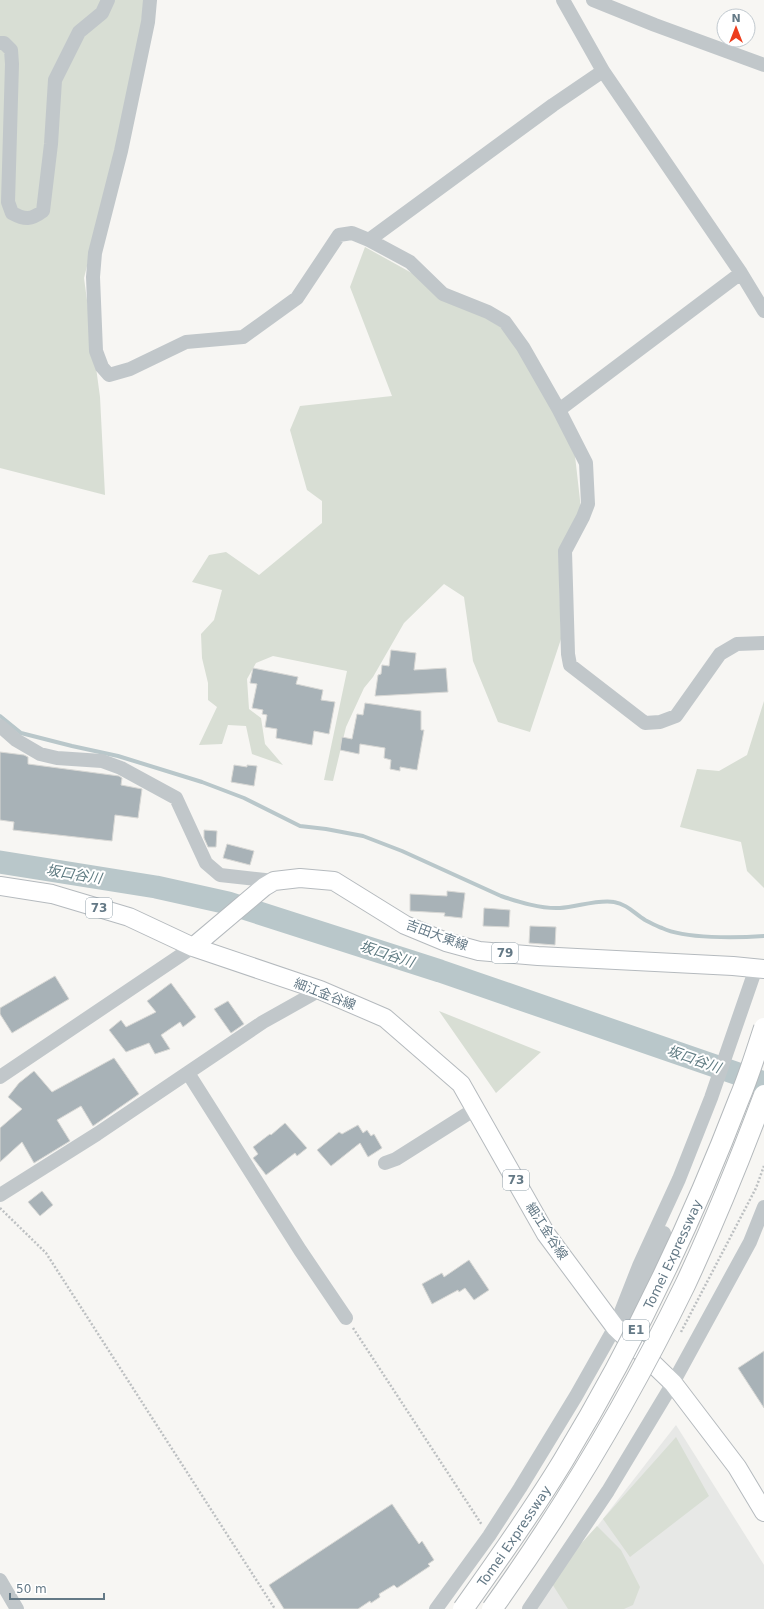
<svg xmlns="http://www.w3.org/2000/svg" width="764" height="1609" font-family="'DejaVu Sans','Noto Sans JP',sans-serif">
<rect width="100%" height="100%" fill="#f7f6f3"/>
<path fill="#e7e8e6" d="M676,1425L764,1565V1609H533Z"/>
<path fill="#d8ded4" d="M0,0H144L139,41L121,131L84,278L100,397L105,495L0,468Z
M365,247L419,277L525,342L549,379L573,438L581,509L559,573L561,639L530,732L498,722L473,661L464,597L444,584L404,623L373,677L364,688L346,727L333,781L324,780L347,671L273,656L256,663L247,679L249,709L261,718L265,744L283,765L252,754L246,726L228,725L222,744L199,745L217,707L208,700V683L202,658L201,634L214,620L222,590L192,582L209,555L226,552L259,575L322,523V501L307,490L290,430L300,406L392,396L350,287Z
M764,701V888L747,871L741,842L680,827L697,769L719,771L747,755Z
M439,1011L541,1052L496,1093Z
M676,1437L709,1496L630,1557L603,1519Z
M597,1526L621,1550L640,1587L633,1605L624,1609H568L549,1579Z"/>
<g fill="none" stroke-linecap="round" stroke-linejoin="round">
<path stroke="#b9c7ca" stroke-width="4" d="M0,716L21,733L72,746L118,756L202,782L244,798L300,826L326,829L363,836L402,851L501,896C519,902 541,909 560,908C577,907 598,899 614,902C627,904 635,914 645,920C651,923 656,926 662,928C685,939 737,938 764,936"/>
<path stroke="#b9c7ca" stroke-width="23" d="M0,862L156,887L228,903L440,971L764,1083"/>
</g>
<path fill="#a8b2b7" stroke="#d8d8d5" d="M391,650L416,653L414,670L446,668L448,692L375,696L378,675L381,674L382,665L389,666Z
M253,668L298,677L296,684L323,690L321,700L335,702L329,734L314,731L312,745L276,738L277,729L265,727L267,715L262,714L263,710L252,708L257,684L250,683Z
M365,703L421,711V730H424L417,770L400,767V771L390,769L391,760L384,758L385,748L360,744L359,754L340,750L342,737L352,739L357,714L363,715Z
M0,752L24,755L28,757V764L119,776L122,778L121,785L142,789L138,818L115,815L112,841L13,830L14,822L0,820Z
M234,765L247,767V765L257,766L254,786L231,782Z
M204,830L217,831L216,847H208L204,838Z
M227,844L254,851L250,865L223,858Z
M447,891L465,893L462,918L444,916L445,913L410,911V894L447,896Z
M484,908L510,910L509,927L483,926Z
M530,926L556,927L555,945L529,943Z
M55,976L69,999L12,1033L0,1014V1008Z
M171,983L196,1017L183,1027L180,1022L161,1035L170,1049L155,1054L149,1043L126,1052L109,1030L121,1020L126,1027L156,1012L147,1001Z
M228,1001L244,1024L231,1033L214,1009Z
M114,1058L139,1094L93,1126L81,1106L57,1120L70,1141L34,1163L22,1142L0,1162V1128L22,1109L8,1097L19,1083L34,1071L52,1092Z
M285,1123L307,1148L297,1156L295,1153L266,1175L253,1158L258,1154L253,1147L270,1134L271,1135Z
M358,1125L363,1133L367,1130L371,1136L374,1134L382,1148L368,1157L360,1143L331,1166L317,1150L339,1132L342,1134Z
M42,1191L53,1205L40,1216L28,1202Z
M469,1260L489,1290L474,1300L465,1288L459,1292L458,1290L432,1304L422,1284L442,1273L444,1277Z
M764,1351V1408L738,1368Z
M392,1504L419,1544L422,1541L434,1560L428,1564L430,1566L397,1588L394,1585L379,1594L380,1597L371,1603L370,1601L358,1609H284L269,1585Z"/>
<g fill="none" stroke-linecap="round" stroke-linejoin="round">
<defs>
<path id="major" d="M0,886L52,894L129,917L193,947L320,990L385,1018L461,1084L546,1234L615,1327L673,1383L737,1467L764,1512
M193,947L264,887L274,881L300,878L334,881L405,925L446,942L479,951L538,956L733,966L764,969"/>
</defs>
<use href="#major" stroke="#b5babe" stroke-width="20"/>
<path stroke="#bdc0c2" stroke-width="2.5" stroke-dasharray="2 2" stroke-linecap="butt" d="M0,1208L46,1253L275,1609
M353,1328L482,1525
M681,1332L756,1188L764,1166"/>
<path stroke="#c1c7ca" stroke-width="14" d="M150,0L148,22L121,151L95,253L93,277L96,351L102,367L109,375L130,369L186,342L243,337L297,298L339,235L352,233L369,240L410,262L443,294L488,312L505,322L523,347L559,410L586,463L588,504L583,517L565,551L568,654L570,665L645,723L660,722L676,716L720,654L737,644L764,643
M563,0L603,71L741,273L764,311
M593,0L655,25L764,65
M0,43H4L11,50L12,64L8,202L12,213C25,220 31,220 43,211L51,144L55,80L79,32L102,13L108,0
M369,240L553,105L603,71
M559,410L741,273
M0,726L16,740L40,754L57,758L102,761L121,768L176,798L206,863L220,875L274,881
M188,1073L300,1250L346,1318
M0,1077L193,947
M385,1163L396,1159L475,1109
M0,1195L97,1134L263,1022L320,990
M623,1336L664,1233
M0,1580L17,1609
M436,1609L489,1536L520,1488L576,1396L615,1327L639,1266L679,1179L711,1098L756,968
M529,1609L608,1491L673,1383L750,1242L764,1207"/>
<use href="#major" stroke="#fff" stroke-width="18"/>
<defs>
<g id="highway-bridge">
<path id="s1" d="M463,1609C498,1560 532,1512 563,1461C632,1347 691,1224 739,1099C749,1076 756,1052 764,1028"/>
<path d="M492,1609C565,1507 630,1398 685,1285C714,1223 740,1159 764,1095"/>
</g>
</defs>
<use href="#highway-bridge" stroke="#b4b9bc" stroke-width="22" stroke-linecap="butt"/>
<use href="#highway-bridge" stroke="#fff" stroke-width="20"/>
</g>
<g text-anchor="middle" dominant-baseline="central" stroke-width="4" stroke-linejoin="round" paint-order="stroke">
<g fill="#fff" stroke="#92a1aa" stroke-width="1">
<rect x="86" y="898" width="26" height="20" rx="3"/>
<rect x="492" y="943" width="26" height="20" rx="3"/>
<rect x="503" y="1170" width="26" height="20" rx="3"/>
<rect x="623" y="1320" width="26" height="20" rx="3"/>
</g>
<g font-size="12" font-weight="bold" fill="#647986">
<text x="99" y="908">73</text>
<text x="505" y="953">79</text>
<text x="516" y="1180">73</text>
<text x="636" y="1330">E1</text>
</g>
<g font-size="13" fill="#647986" stroke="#fff">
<text transform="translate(437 935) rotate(20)">吉田大東線</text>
<text transform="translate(325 994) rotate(21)">細江金谷線</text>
<text transform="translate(547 1231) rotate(57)">細江金谷線</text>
<text stroke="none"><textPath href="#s1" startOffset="413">Tomei Expressway</textPath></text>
<text stroke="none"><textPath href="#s1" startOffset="89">Tomei Expressway</textPath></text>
</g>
<g font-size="14" font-style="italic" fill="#5f7b82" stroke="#fff">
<text transform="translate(74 874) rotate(9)">坂口谷川</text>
<text transform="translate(387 954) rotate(18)">坂口谷川</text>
<text transform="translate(694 1059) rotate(19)">坂口谷川</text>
</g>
</g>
<g transform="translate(736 28)"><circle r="19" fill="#ffffff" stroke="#c1c9cf"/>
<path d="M0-3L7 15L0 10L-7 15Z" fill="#ed3d1d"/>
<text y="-6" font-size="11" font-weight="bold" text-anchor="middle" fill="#647986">N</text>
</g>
<path d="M10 1593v6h94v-6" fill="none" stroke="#647986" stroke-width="2"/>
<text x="16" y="1593" font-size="12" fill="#647986" stroke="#ffffff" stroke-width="3" paint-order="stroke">50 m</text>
</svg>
